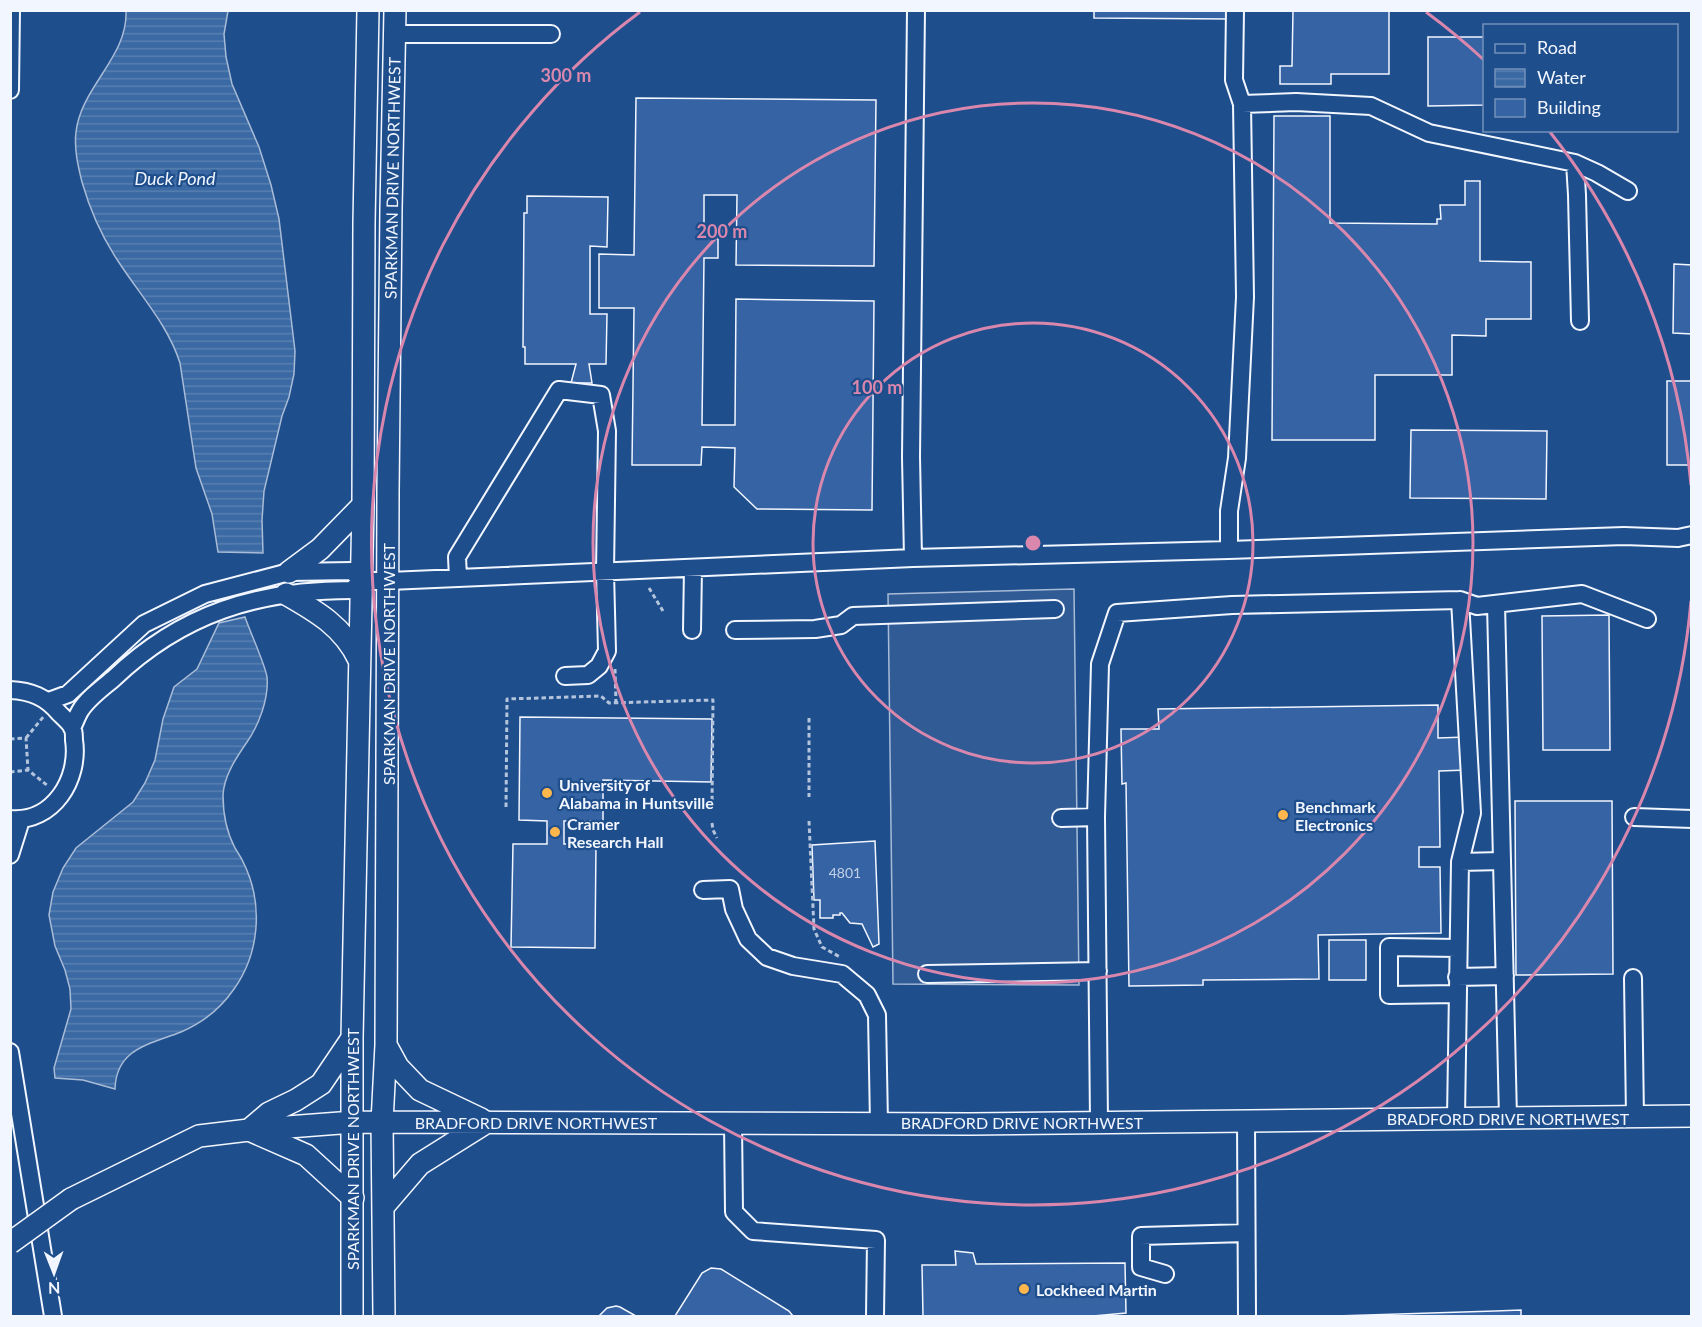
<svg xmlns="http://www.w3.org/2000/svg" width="1702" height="1327" font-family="Lato,sans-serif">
<defs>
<pattern id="water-rules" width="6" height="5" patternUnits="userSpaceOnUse" patternTransform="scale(1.5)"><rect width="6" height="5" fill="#3b69a3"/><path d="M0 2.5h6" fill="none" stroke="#587fb1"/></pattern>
</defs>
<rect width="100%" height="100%" fill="#1f4e8c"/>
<path fill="#305b95" stroke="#a8bbd7" stroke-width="1.5" d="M1074,589L1079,985L893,984L888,594Z"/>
<path fill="url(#water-rules)" stroke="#a8bbd7" stroke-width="1.5" d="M126,11H228L224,34L226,57L232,84L259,147L271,185L279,219L295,351L294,374L289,397L282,416L264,491L262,520L263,553L218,552L212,514L196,468L180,363C168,325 140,295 118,261C102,237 90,210 82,182C78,166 74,149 76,132C81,87 128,57 126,11Z
M245,617C250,632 265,664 267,677C269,698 259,725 247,742C236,758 224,776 223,795C223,814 226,831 235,848C239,854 243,861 246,868C263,907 259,954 234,989C221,1008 202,1023 181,1032C151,1044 116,1048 115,1089L83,1080L55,1078L54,1068L71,1009L70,989L65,970L55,946L49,915L53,892L63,868L76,848L133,802L145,783L155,760L163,719L174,687L197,669L219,623Z"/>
<path fill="#3563a3" stroke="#f2f6ff" stroke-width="1.5" d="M1094,10H1230V19L1094,18Z
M1293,10H1389V74H1331V84H1280V66H1292Z
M1428,37H1484V105L1428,106Z
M636,98L876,100L874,266L736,265L737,195H704V235H718V258H704L702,425H735L736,299L874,301L872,510L757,509L734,487L735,448L702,447L701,465H632L634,308H599V254L634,255Z
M1274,116H1330V223L1437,224V219H1441L1440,205H1465V181H1480V261L1531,262V319H1486V336L1452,335V375H1375V440H1272Z
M527,196L608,197L607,247L590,246V314H607L606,364H589L592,383H571L576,364H525V347H523L524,213H527Z
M1674,264L1692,265V334L1673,333Z
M1667,381H1692V465H1667Z
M1411,430L1547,431L1546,499L1410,498Z
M1609,615L1610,750H1543L1542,616Z
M1438,705V738L1466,737L1467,770L1439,771L1440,847H1419V867H1440L1441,933L1318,935L1319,979L1203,980V985L1129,986L1126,783L1122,784L1121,729H1159L1158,709Z
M520,717L712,719L711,782L603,780V821H564V844H596L595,948L511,947L513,844H547V821L519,820Z
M1515,801H1612L1613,974L1516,975Z
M875,841L879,944L873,947L862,924L850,923L842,913H840V915H833V918H820V900H814L812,845Z
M1329,940H1366V980H1329Z
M955,1251L973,1253L976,1264L1125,1263L1126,1313L1093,1316H923L922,1265H956Z
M711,1268L721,1269L789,1311L793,1316H675L702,1273Z
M616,1306L620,1307L636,1316H599L607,1308Z
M1521,1310V1316H1335L1495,1311Z"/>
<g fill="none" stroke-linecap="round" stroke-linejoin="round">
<defs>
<path id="minor" d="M395,34H551
M10,90L11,10
M1242,104L1296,102L1371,106L1429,133L1575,163L1597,173L1628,191
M1575,163L1577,195L1580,321
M1229,550V511L1237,458L1245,297L1242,104L1234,80L1235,10
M913,558L911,457L916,10
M458,578L457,557L559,390L601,395L607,431L605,572L607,651L599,666L588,675L565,676
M361,581H389L913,558L1229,550L1624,536L1678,538L1692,535
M1496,604L1508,1118
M692,630L693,568
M735,630L815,629L841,625L853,616L1055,609
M10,690C31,691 46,697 59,713C63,717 69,722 72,727C74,730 74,736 74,740C80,779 53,823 10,819
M49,701L68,694L144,624L205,594L289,572L352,571L361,581
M72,728C75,722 77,716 80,711C87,699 102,688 113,679C182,613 258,590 352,590L361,581
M1634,817L1692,819
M1061,818L1096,817
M10,855L21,820
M1460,862L1502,861
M703,890L730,889L734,909L748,939L767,957L793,966L842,974L867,995L877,1015L879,1123
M927,974L1098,971
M1457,977L1505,976
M1633,978L1635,1117
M1457,994L1389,995V947L1458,948
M10,1052L53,1316
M1456,1118L1460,862L1472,813L1460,600
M1246,1120L1247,1316
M1099,1122L1096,817L1100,664L1117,613L1232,605L1460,600L1477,606L1582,594L1647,619
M733,1123L734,1212L753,1231L876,1240L875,1316
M1165,1274L1141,1267V1236L1246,1233"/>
<path id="major" d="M289,572L320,549L363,505
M286,594C316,611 344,627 359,660
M352,1038L321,1084L296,1100L269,1113L249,1130L306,1155L353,1198
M386,1045L398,1067L420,1090L481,1119
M71,1199L199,1136L249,1130L353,1122L970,1124L1692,1116
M384,1206L420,1164L487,1122
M352,1316V1038L363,505L364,223L368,10
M384,1316L382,1122L386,1045L388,492L391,209L395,10"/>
</defs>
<use href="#minor" stroke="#f2f6ff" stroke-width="20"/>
<use href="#major" stroke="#f2f6ff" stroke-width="24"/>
<path stroke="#b3c4dc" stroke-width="3" stroke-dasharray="4.5 3" stroke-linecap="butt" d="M649,588L663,611
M615,669L616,703
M809,718V797
M26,738L44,716
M10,739L26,738L28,770
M10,772L28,770L48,786
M506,807L507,699L601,696L609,703L713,700L712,806
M809,821L814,929L822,947L840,957
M712,823L713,830L717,838"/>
<use href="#minor" stroke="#1f4e8c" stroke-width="16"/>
<use href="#major" stroke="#1f4e8c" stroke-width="21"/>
<defs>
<path id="major-bridge" d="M10,1243L71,1199"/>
</defs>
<use href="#major-bridge" stroke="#f2f6ff" stroke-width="24" stroke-linecap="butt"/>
<use href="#major-bridge" stroke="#1f4e8c" stroke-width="21"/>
</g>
<g fill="none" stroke="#da87ad" stroke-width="3">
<circle cx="1033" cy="543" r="220"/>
<circle cx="1033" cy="543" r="440"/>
<path d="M1691 601A661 661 0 1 1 640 12M1426 12A661 661 0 0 1 1484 60M1550 132A661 661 0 0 1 1691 485"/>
</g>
<g fill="#ffb74d" stroke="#1f4e8c" stroke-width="2">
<circle cx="547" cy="793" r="6"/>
<circle cx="1283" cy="815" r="6"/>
<circle cx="555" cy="832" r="6"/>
<circle cx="1024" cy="1289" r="6"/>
</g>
<g text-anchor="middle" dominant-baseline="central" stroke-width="4.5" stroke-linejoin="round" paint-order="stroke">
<g font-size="14" fill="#c3d1e8">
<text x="845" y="872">4801</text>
</g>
<g font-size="16" fill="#f2f6ff" stroke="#1f4e8c">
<text transform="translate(392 178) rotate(-89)">SPARKMAN DRIVE NORTHWEST</text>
<text transform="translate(388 664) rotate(-90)">SPARKMAN DRIVE NORTHWEST</text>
<text x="1508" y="1118">BRADFORD DRIVE NORTHWEST</text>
<text x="536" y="1122">BRADFORD DRIVE NORTHWEST</text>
<text x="1022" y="1122">BRADFORD DRIVE NORTHWEST</text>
<text transform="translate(352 1149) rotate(-90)">SPARKMAN DRIVE NORTHWEST</text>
</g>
<g font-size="16" font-weight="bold" fill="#f2f6ff" stroke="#1f4e8c" text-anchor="start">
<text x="559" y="784">University of<tspan x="559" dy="18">Alabama in Huntsville</tspan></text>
<text x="1295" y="806">Benchmark<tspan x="1295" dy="18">Electronics</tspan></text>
<text x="567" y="823">Cramer<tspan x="567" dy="18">Research Hall</tspan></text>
<text x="1036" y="1289">Lockheed Martin</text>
</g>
<g font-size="18" font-style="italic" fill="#f2f6ff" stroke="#1f4e8c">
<text x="175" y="178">Duck Pond</text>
</g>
</g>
<circle cx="1033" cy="543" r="9" fill="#da87ad" stroke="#1f4e8c" stroke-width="3"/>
<g font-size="18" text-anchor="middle" font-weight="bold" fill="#da87ad" stroke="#1f4e8c" stroke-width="4.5" stroke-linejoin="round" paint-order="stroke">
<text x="566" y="82">300 m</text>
<text x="722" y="238">200 m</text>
<text x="877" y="394">100 m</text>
</g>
<rect width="1702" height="1327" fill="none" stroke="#f2f6ff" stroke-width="24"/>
<rect x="1483" y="24" width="195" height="108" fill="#1f4e8c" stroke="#7391ba" stroke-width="1.5"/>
<rect x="1495" y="44" width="30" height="9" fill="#1f4e8c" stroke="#7391ba" stroke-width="1.5"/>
<text x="1537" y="54" font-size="18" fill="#f2f6ff">Road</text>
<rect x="1495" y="69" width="30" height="18" fill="url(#water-rules)" stroke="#7391ba" stroke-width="1.5"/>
<text x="1537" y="84" font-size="18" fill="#f2f6ff">Water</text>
<rect x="1495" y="99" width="30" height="18" fill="#3563a3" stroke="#7391ba" stroke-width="1.5"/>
<text x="1537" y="114" font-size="18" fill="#f2f6ff">Building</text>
<g transform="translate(54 1273) rotate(179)" stroke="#1f4e8c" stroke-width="4.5" paint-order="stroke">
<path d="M0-4.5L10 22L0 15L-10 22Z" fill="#f2f6ff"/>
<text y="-9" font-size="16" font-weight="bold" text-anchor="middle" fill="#f2f6ff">N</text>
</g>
</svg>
